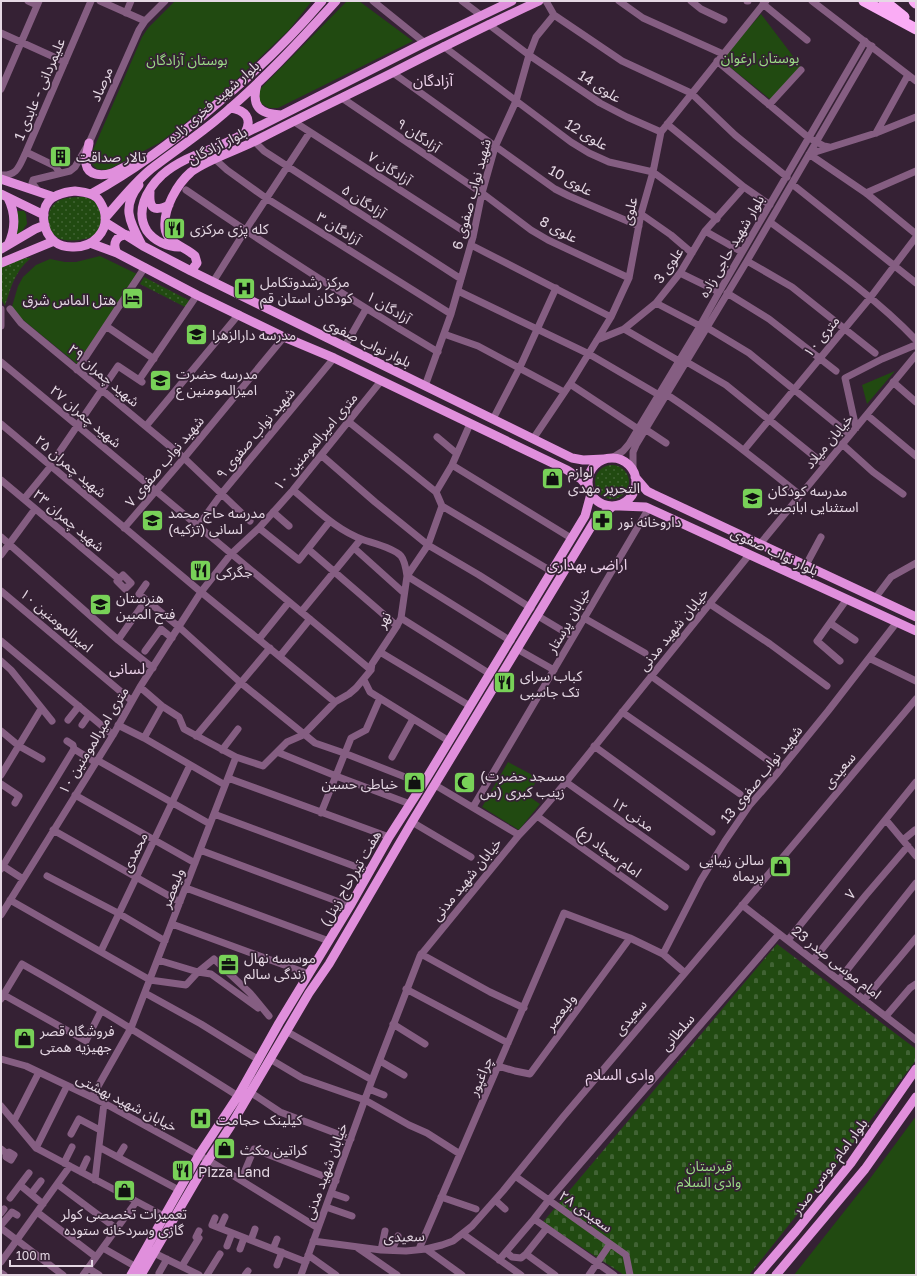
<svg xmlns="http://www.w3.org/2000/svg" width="917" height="1276" font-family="'Golos Text','Noto Sans Arabic',sans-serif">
<defs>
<pattern id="grass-dots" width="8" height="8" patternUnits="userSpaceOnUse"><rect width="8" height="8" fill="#214a11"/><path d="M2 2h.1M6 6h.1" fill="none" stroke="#416334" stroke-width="1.8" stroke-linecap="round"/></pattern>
<pattern id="cemetery-stones" width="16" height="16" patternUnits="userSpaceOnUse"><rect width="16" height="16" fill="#214a11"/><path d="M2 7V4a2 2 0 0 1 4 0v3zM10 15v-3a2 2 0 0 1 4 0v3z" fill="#416334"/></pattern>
</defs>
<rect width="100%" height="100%" fill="#352134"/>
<path fill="url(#grass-dots)" d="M84,197C101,201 101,211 102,226C99,229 97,233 94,235C90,239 84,239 79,240C72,241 65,241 58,238C44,230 45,207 60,200C67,197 76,197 84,197Z
M27,258H31C15,271 11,287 5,306L1,299V267L21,259Z
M144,277L190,301L185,307L140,284Z
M595 482a17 17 0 1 1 34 0a17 17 0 1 1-34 0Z"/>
<path fill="url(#cemetery-stones)" d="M777,944L916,1049V1060L842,1158L749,1275H624L543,1222Z"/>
<path fill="#214a11" d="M175,1H312L289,30L214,101L159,143L107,170L97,169L92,164L90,157L142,37L148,28Z
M347,1H359L413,41L278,108H269L260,103L258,97L260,89Z
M761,14L802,68L775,103L721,60Z
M16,211H24L26,214L27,224L20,234L15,235Z
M100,256L137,274L77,364L11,310L18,286L23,277L36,265L50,259L65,262H76Z
M895,371L867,404L862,385Z
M508,762L538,778L528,796L540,804L519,830L482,807Z
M916,1116V1275H794L866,1184Z"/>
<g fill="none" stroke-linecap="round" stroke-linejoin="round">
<path stroke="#855e82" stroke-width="7" d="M28,1L37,5
M100,1L145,21
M373,1L425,43
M462,1L482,16
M546,1L554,15L622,61L691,93L735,135L787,177
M619,1L643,18L723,54
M691,1L701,9L724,20
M747,1H748
M812,1L916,81
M763,4L807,40
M126,13L131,1
M488,24L529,55L600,103L627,117L661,132
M1,33L65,62
M443,46L571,142L589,153L609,162L653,172L717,219
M717,61L809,138L824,146L829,147
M393,73L555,189L569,196L639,226
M1,89L39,1
M342,98L482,193L531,230L548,240L629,278
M769,105L801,70
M293,121L473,237
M667,124L744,187L770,205
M876,133L908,75
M255,142L264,151L461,279
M26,152L55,166L60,173
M809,154L866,193L916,234
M809,154L876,133L916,117
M216,160L227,170L266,198L451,314
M1,175C18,176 19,166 26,152L91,1
M792,184L916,283
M186,190C269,247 352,301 438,352
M39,192L32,183L33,180L70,171L75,167L89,143L139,30L145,21L165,1
M866,193L916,171
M641,214L671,235L692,253
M770,222C820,259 873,295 916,340
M705,231L742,252
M471,245L611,317
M747,261L792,287L875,353
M680,273L719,292
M213,282L245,231L310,132
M458,291L589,354L659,395
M727,293L769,319L836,371
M656,303L700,326
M1,309V326
M10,309L21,323L184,458L250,521
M106,326L154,359
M706,327L749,353L850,435
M624,329L679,361
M444,334L478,346L564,392
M597,340L624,329L656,303L680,273L705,231L744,187
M345,346L366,309
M685,361L726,385L825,465
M1,362L371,670
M77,370L145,267
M139,380L197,295
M893,382L916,402
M570,384L638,429
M425,386L451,314L473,237L482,193L495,147L516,101L529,55L536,37L554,15
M666,394C713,425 756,460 800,495
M867,415L916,456
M493,419L520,367L556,288
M1,424L201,592L335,702
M146,426L239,314
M856,428L845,378L882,359L913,346H916
M645,429L666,443
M437,437L456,453
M533,439L570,384L597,340L611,317L622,293L629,278L641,214L653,172L661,132L766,1
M842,444L873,472L903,494
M744,450L870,298L916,237
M58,454L118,366L142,382
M321,455L375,502L428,545L479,575L531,608
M612,458L623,451L629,444L700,326L719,292L865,41
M452,465L571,538
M633,468V452L636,445L747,261L872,46
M1,480L119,579
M293,490C315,508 336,530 364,540C373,543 394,548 401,556C405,561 406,569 407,576L511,641
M436,492L452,465L470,424
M24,499L51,466
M442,506L551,571
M273,512L289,526
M198,526L222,493L334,358
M124,528L184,458L284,337
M259,528L299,560L330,521
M1,537L118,640L153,668
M760,544L916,355
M354,548L404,593
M308,549L397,626
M1,555L35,509
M806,565L821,537
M123,575L131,583L125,589L117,581Z
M146,584L139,594L179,627L241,683L315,743L344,753L423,784
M1,591L132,701
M876,597L891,577L916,563
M710,604L770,644L827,686
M301,612L361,539
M538,616L573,637
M401,618L490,674
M584,618L645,653
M830,623L855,640
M259,639L289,602
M118,640L146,600
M1,641L113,735
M517,649L554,670
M145,651L161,629L172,638
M380,652L470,706
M280,656L310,619
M869,658L916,681
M1,661L11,670L52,721
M840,661L817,641L847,599
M651,676L769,761
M364,680L370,692L449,741
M140,687L162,706L179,717L184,729L236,757L263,766L287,742L303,735L335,702L349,694L356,688L371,670L372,664L397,626L401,618L407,576L428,545L442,506L436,492L349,422
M622,712L740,794
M68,720L79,706
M82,725L89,715
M118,725L144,738L225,785
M1,731L19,746L42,759
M196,736L270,648
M144,738L162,706
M67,741L73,745L74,749L95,762
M594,746L712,832
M222,750L238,729
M277,752L336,776L410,804
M392,757L413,719
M97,760L210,824
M1,775L41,709
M228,778L389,837
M566,782L686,867
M1,784L19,796L15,803
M435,785L519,835
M75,795L195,863
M473,807L649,508
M321,813L351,738L366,730L380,698
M214,814L370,872
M537,816L665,907
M886,820L916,856
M412,822L471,857
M53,830L180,902
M903,840L915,830
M200,850L350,906
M3,866L23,879
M1,869L74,749
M47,876L118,913L165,941
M186,888L329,941
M10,900L150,980L186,985L198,972L214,959L250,993L269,1016
M742,905L916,1040
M1,915L113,735L140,687L201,592L231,554L259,528L293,490L381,381
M172,924L309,974
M788,940L916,782
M101,951L190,765
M421,954L490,992L524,1008
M663,954L701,880L725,841L749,806L776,775L828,711L897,622
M158,960L198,972L211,974L258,1008
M813,960L866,895L908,846
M839,980L916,883
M406,989L508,1043
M145,993L201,1024L259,1060
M4,995L86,1041L101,1011
M1,999L22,964C95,1005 167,1051 238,1096
M864,1000L916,938
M886,1016L910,988L916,984
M393,1024L425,1044
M286,1031L372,1080
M1,1059L26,1066L104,1103L208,1160L318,1228
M270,1059L302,1078L365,1100L409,1125L427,1133L460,1154
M380,1061L404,1075
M498,1066L515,1071L530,1074L630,938
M369,1089L384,1095
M250,1092L280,1112L351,1139
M92,1097L131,1028L236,757
M1,1106L36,1148L164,1216
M14,1121L39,1072
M71,1134L79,1119L100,1130
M99,1147L179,1190
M36,1148L67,1086
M1,1149L6,1153L9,1152L14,1155L11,1160L6,1157V1153
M118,1157L124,1147
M64,1163L72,1147
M81,1172L87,1159
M515,1176L626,1255L630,1275
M95,1180L104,1103
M241,1180L254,1149L336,1181
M57,1184L117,1229
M20,1185L43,1204
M331,1193L346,1198
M31,1194L41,1181
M441,1197L476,1209
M10,1198L29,1173
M495,1200L505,1209
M326,1207L352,1216
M37,1212L96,1257
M1,1213L4,1209
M215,1218L212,1225L306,1262
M1,1225L12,1212L17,1215
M1,1228L63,1275
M220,1228L225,1217
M463,1234L521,1275
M251,1240L255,1229
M313,1241L381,1250L406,1251L426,1249L442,1245L453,1241L472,1226L503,1191L563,1117L713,940L916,699
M227,1246L232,1233
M103,1248L131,1264
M358,1248L397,1275
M240,1249L244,1238
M273,1249L277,1239
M419,1249L564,913L630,938L663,954L685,973
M426,1249L462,1275
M381,1250L385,1231
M392,1250L398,1236
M506,1252L512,1257L521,1258L526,1254L546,1229
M154,1253L199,1275
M526,1254L555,1275
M308,1255L336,1275
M499,1260L534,1219
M1,1262L70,1166
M277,1265L282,1252
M182,1266L199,1238L196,1237L199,1231
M88,1268L99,1275
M1,1273L4,1275
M159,1273L167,1259
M83,1275L136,1202
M207,1275L220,1254
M245,1275L248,1271
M301,1275L372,1080L420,956L519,835L537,816L566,782L749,555
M589,1275L610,1244
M614,1275L534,1219L548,1201L779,934"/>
<path stroke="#e08fdc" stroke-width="9" d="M257,84C251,106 259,114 281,115
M230,108C245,110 253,118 245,133
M89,143C88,150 85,158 86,164C88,176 102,176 112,173C121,169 128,164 138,163
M1,179L54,197
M139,185C121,208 130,222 142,245
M75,191C82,192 90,192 96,197C100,200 102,205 104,210C110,231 93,248 72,247C66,247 59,245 55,242C42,232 39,208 52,198C59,193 67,192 75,191Z
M150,192C149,209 154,212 169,205
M1,194L44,215
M91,194C135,170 175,140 213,107C252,75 289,40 322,1
M105,218C120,201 134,183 151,169C172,153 194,138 215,121C259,85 298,43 336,1
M105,222L143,246L191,271L572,458L583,460L604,459
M90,243L117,253L197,295L284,337L334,358L567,470L581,479L588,487
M8,245C16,229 16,214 8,198
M179,247C168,247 154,241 147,231C135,212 146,190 162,175C179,160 201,153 221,145C235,139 248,131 262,125C316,98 370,70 424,43C453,29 483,15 512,1
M1,249L35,229L45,225
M117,253C112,244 116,235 127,235
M1,263L54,241
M191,271L197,263L195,256C186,247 166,243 165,228C163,209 177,184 191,172C208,159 239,150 259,139C303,116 348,95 392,73C441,48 489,24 539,1
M588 482a24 24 0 1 1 48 0a24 24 0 1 1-48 0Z
M635,477L647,491L653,494L916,617
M620,506L646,507L916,631
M131,1275L199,1155L238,1096L279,1023L350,906L389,837L423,784L585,516L591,494
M141,1275L205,1165L230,1127L309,993L329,964L412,822L594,522L612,507
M758,1275L796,1231L851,1163L916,1069
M776,1275L865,1169L916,1097"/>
<path stroke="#faacf5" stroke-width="11" d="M864,1L916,29
M884,1L904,17
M914,1L916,3"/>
</g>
<defs>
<symbol id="building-square" viewBox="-11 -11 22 22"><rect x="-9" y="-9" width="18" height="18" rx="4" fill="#78d158" stroke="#352134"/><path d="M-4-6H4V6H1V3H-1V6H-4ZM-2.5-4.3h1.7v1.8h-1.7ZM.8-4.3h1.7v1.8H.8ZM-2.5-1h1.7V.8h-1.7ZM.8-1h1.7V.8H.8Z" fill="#111"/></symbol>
<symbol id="restaurant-square" viewBox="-11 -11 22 22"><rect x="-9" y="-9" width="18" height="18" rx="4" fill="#78d158" stroke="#352134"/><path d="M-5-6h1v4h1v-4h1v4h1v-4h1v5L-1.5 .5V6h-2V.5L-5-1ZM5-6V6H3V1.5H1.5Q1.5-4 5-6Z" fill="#111"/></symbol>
<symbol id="hospital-square" viewBox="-11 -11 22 22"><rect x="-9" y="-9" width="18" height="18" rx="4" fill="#78d158" stroke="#352134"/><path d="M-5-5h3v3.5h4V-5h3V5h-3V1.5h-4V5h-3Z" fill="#111"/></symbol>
<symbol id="hotel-square" viewBox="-11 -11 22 22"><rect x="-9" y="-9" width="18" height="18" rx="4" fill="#78d158" stroke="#352134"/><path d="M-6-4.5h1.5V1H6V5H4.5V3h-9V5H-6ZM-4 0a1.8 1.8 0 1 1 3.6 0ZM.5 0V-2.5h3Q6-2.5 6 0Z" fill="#111"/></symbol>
<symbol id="school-square" viewBox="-11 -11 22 22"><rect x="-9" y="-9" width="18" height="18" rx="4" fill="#78d158" stroke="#352134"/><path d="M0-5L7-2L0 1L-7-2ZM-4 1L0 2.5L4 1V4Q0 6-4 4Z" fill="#111"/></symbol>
<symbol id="shop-square" viewBox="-11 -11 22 22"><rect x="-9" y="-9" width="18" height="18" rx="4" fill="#78d158" stroke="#352134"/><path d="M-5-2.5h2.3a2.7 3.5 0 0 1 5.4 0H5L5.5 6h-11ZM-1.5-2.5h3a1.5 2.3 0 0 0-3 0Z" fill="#111"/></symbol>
<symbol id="pharmacy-square" viewBox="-11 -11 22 22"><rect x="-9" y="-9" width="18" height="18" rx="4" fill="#78d158" stroke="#352134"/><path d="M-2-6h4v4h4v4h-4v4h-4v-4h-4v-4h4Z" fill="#111"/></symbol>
<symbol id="mosque-square" viewBox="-11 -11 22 22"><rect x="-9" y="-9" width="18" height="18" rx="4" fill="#78d158" stroke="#352134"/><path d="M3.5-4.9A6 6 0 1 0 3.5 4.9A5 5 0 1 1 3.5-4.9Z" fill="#111"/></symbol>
<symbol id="office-square" viewBox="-11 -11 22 22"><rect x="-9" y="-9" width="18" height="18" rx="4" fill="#78d158" stroke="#352134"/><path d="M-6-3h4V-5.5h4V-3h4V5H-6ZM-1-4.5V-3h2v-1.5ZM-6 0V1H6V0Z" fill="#111"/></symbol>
</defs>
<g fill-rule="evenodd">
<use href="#building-square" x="48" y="144" width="25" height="25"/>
<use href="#restaurant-square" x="162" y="216" width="25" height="25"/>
<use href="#hospital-square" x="232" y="276" width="25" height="25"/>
<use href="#hotel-square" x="120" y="286" width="25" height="25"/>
<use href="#school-square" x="184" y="322" width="25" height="25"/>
<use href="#school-square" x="148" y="368" width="25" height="25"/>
<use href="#shop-square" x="540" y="466" width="25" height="25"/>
<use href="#school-square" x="740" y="486" width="25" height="25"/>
<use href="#school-square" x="140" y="508" width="25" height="25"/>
<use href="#pharmacy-square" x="590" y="508" width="25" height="25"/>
<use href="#restaurant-square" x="188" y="558" width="25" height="25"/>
<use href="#school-square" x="88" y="592" width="25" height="25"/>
<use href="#restaurant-square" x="492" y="670" width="25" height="25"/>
<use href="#shop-square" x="402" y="770" width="25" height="25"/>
<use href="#mosque-square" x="452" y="770" width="25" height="25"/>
<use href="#shop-square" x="768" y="854" width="25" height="25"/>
<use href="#office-square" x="216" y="952" width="25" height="25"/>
<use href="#shop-square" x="12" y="1026" width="25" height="25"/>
<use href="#hospital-square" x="188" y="1106" width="25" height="25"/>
<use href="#shop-square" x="212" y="1136" width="25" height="25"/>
<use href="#restaurant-square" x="170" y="1158" width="25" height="25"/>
<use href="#shop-square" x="112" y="1178" width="25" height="25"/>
</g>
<g text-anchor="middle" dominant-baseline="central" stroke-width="3.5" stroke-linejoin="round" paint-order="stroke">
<g font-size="14" fill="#9ada85" stroke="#352134">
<text x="760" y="57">بوستان ارغوان</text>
<text x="187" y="59">بوستان آزادگان</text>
<text x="709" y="1165">قبرستان<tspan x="709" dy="16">وادی السلام</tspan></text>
</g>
<g font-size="14" fill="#e5d8e4" stroke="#352134">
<text transform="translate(101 84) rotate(-67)">مرصاد</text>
<text transform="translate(600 86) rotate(32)">علوی 14</text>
<text transform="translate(39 89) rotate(-67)">علیمردانی - عابدی 1</text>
<text transform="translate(213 101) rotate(-41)">بلوار شهید فخری زاده</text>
<text transform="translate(587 134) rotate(31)">علوی 12</text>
<text transform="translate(419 135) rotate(34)">آزادگان ۹</text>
<text transform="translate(217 145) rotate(-27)">بلوار آزادگان</text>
<text transform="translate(390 168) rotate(33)">آزادگان ۷</text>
<text transform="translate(571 180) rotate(29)">علوی 10</text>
<text transform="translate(471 194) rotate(-75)">شهید نواب صفوی 6</text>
<text transform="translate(364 201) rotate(33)">آزادگان ۵</text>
<text transform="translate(629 211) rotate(-77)">علوی</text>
<text transform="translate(339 228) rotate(32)">آزادگان ۳</text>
<text transform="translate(559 229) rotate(28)">علوی 8</text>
<text transform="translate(731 246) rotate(-60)">بلوار شهید حاجی زاده</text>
<text transform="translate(668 265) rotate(-55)">علوی 3</text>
<text transform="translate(389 307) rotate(31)">آزادگان ۱</text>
<text transform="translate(821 336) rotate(-51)">۱۰ متری</text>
<text transform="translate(368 342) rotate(26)">بلوار نواب صفوی</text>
<text transform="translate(104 375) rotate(40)">شهید چمران ۲۹</text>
<text transform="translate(86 416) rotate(40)">شهید چمران ۲۷</text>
<text transform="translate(255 433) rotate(-50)">شهید نواب صفوی ۹</text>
<text transform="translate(315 441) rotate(-50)">۱۰ متری امیرالمومنین</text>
<text transform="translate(828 441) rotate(-50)">خیابان میلاد</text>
<text transform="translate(164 461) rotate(-50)">شهید نواب صفوی ۷</text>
<text transform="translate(71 466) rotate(40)">شهید چمران ۲۵</text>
<text transform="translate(69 520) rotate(40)">شهید چمران ۲۳</text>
<text transform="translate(775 551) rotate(25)">بلوار نواب صفوی</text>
<text transform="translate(57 620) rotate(40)">امیرالمومنین ۱۰</text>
<text transform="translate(383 620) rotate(-65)">نهر</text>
<text transform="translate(568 620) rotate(-60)">خیابان پرستار</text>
<text transform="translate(673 629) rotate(-51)">خیابان شهید مدنی</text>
<text transform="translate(93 740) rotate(-59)">۱۰ متری امیرالمومنین</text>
<text transform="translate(839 770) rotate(-50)">سعیدی</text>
<text transform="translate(761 774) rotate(-51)">شهید نواب صفوی 13</text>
<text transform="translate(633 814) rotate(35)">مدنی ۱۲</text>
<text transform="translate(609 851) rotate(36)">امام سجاد (ع)</text>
<text transform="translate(134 852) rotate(-64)">محمدی</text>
<text transform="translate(350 878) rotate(-60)">هفت تیر(حاج زینل)</text>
<text transform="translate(466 879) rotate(-51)">خیابان شهید مدنی</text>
<text transform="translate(172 888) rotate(-69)">ولیعصر</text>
<text transform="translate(850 894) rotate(-51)">۷</text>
<text transform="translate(837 962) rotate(38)">امام موسی صدر 23</text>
<text transform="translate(560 1012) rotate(-54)">ولیعصر</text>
<text transform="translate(630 1017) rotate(-49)">سعیدی</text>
<text transform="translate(677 1032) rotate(-49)">سلطانی</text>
<text transform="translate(480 1076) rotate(-67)">چراغپور</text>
<text transform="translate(127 1102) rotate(27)">خیابان شهید بهشتی</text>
<text transform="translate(829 1166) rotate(-53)">بلوار امام موسی صدر</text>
<text transform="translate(325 1171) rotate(-70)">خیابان شهید مدنی</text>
<text transform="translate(586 1211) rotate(35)">سعیدی ۲۸</text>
<text transform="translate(404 1236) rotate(-2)">سعیدی</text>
</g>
<g font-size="14" fill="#e5d8e4" stroke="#352134" text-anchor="start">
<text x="76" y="156">تالار صداقت</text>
<text x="190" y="228">کله پزی مرکزی</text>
<text x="260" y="281">مرکز رشدوتکامل<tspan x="260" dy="16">کودکان استان قم</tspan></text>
<text x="116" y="299" text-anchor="end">هتل الماس شرق</text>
<text x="212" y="334">مدرسه دارالزهرا</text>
<text x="176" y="373">مدرسه حضرت<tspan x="176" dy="16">امیرالمومنین ع</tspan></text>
<text x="568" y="471">لوازم<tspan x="568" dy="16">التحریر مهدی</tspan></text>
<text x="768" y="490">مدرسه کودکان<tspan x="768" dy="16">استثنایی ابابصیر</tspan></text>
<text x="168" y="512">مدرسه حاج محمد<tspan x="168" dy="16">لسانی (تزکیه)</tspan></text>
<text x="618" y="521">داروخانه نور</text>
<text x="216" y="571">جگرکی</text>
<text x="116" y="597">هنرستان<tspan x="116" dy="16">فتح المبین</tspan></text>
<text x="520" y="675">کباب سرای<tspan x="520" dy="16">تک جاسبی</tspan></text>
<text x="480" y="775">(مسجد حضرت<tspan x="480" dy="16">زینب کبری (س</tspan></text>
<text x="398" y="783" text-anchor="end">خیاطی حسین</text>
<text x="764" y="859" text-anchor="end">سالن زیبایی<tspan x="764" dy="16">پریماه</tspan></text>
<text x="244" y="957">موسسه نهال<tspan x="244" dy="16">زندگی سالم</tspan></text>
<text x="40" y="1030">فروشگاه قصر<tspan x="40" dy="16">جهیزیه همتی</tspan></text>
<text x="216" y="1119">کیلینک حجامت</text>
<text x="240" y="1149">کراتین مکث</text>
<text x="198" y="1171">Pizza Land</text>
<text x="124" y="1213" text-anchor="middle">تعمیرات تخصصی کولر<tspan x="124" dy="16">گازی وسردخانه ستوده</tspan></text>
</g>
<g font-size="15" fill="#eed4ec" stroke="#352134">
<text x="433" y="80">آزادگان</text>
<text x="587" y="564">اراضی بهداری</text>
<text x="127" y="668">لسانی</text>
<text x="620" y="1074">وادی السلام</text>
</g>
</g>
<rect width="917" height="1276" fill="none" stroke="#e5d8e4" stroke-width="4"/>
<path d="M10 1260v6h82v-6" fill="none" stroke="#e5d8e4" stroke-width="2"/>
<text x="16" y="1260" font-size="12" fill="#e5d8e4" stroke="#352134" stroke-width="3" paint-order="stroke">100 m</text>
</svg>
